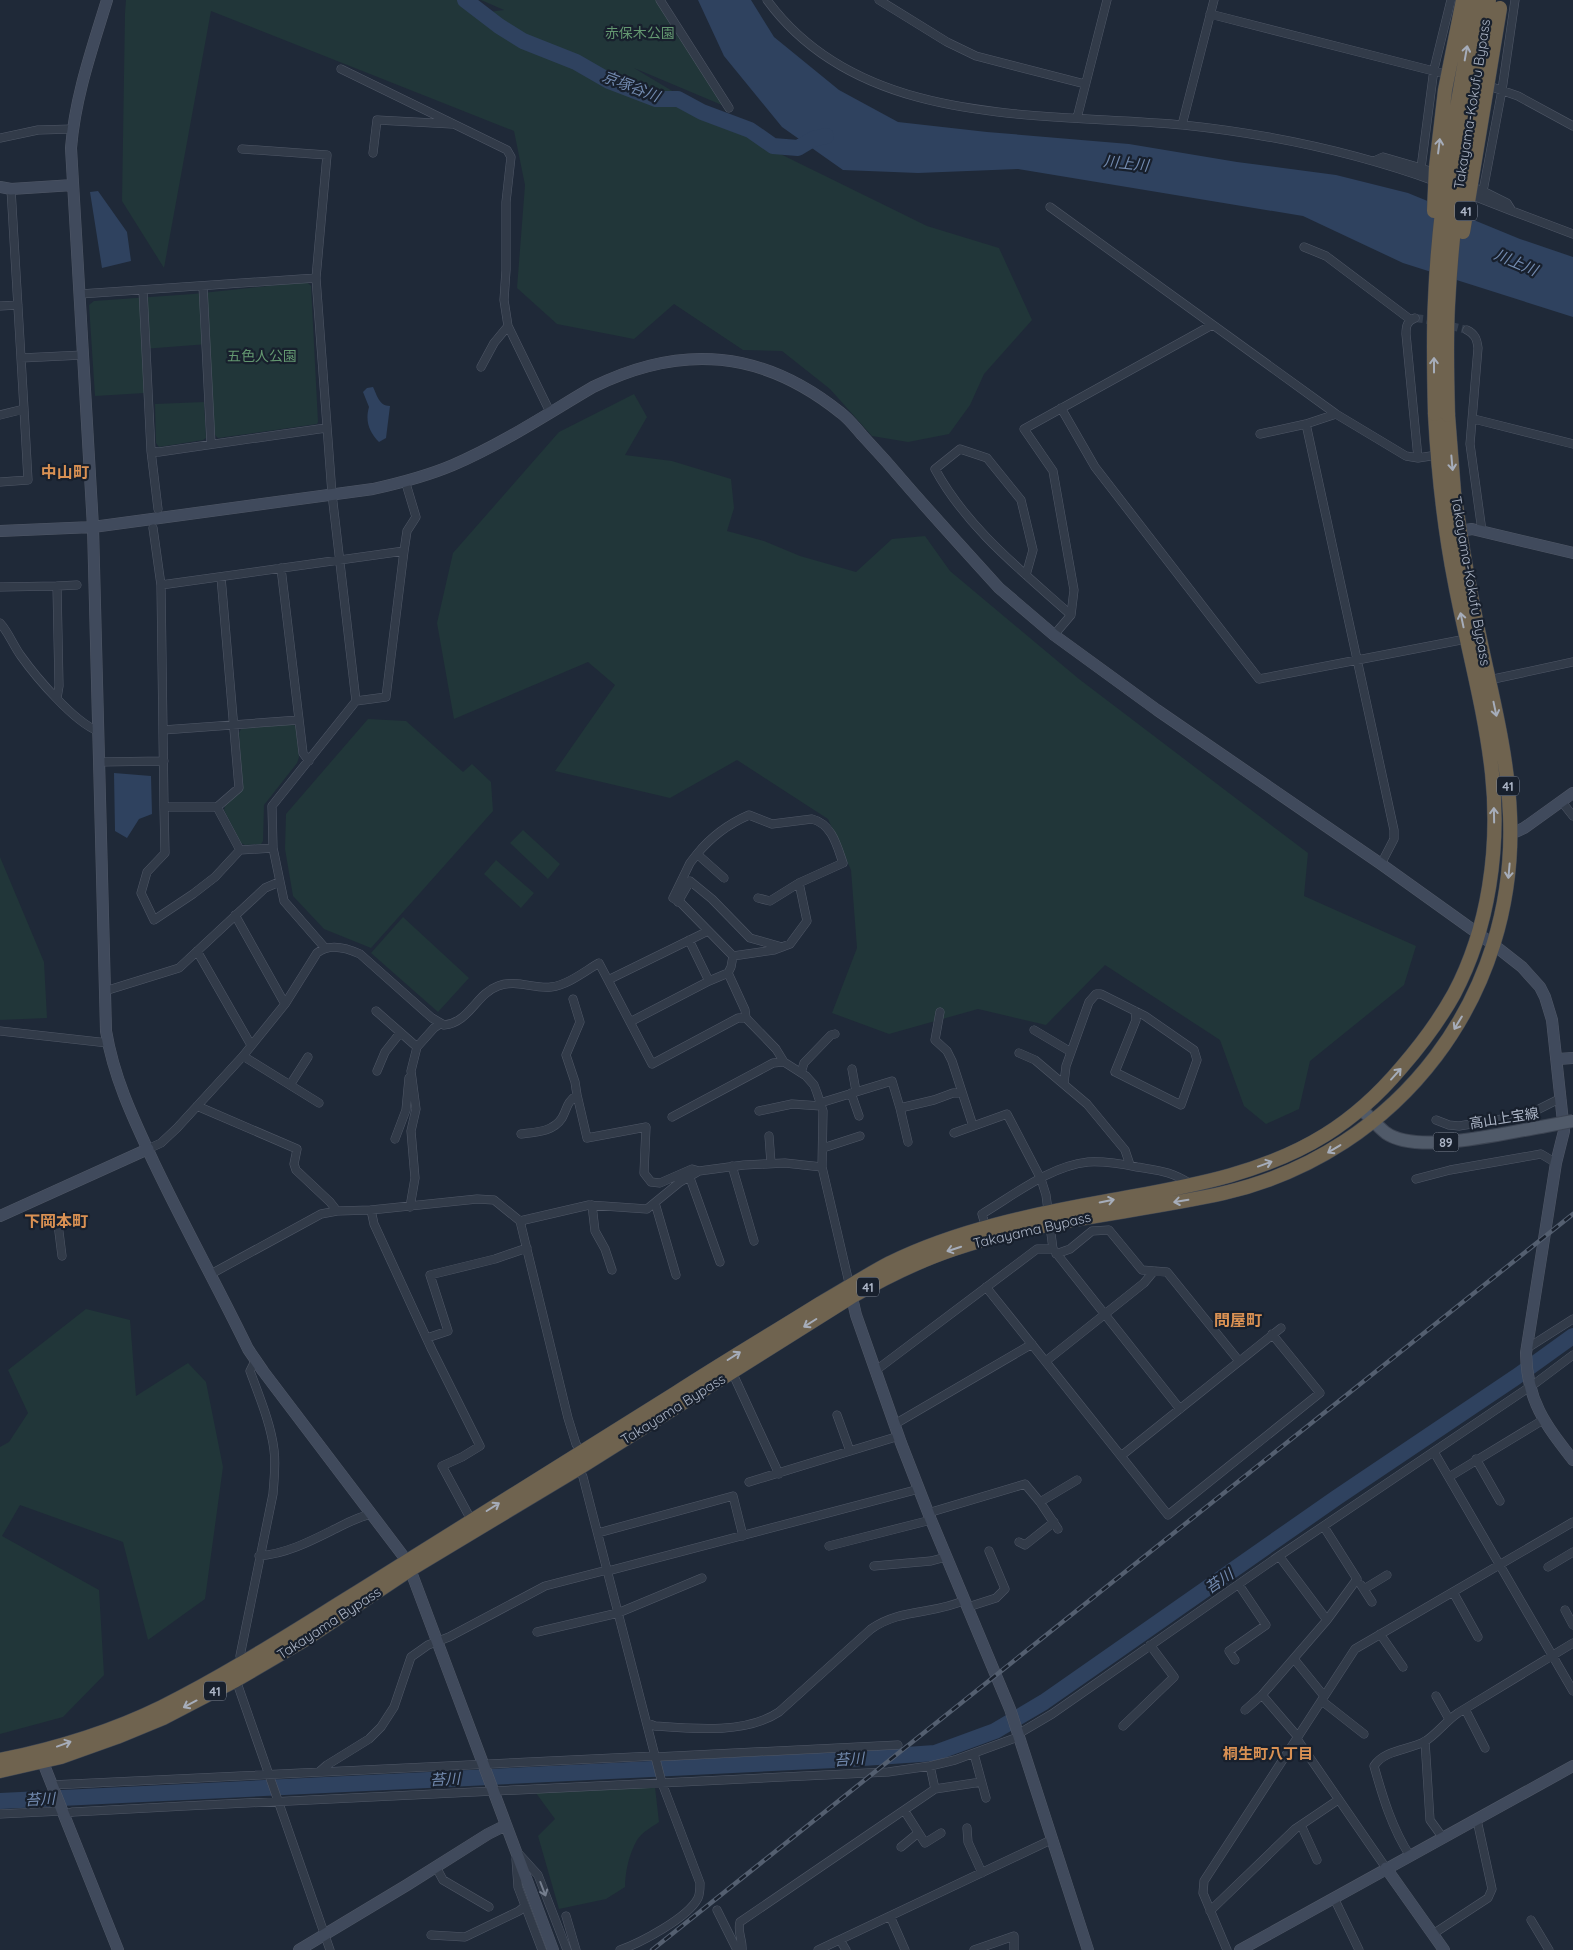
<svg xmlns="http://www.w3.org/2000/svg" width="1573" height="1950" font-family="Quicksand,'Noto Sans JP',sans-serif">
<rect width="100%" height="100%" fill="#1f2938"/>
<path fill="#213639" d="M126,0H474L488,12L504,10L481,0H660L729,108L634,68L762,145L927,226L999,248L1032,320L984,374L970,405L949,434L908,442L872,436L830,389L782,351L743,350L674,304L634,339L557,324L517,288L525,185L514,131L211,11L164,268L122,201L125,13Z
M307,282L311,286L318,422L317,424L218,438L215,435L208,344L143,349L145,393L95,396L89,305L94,301L193,294Z
M634,394L647,417L625,455L672,461L731,479L734,508L727,531L764,541L800,556L856,572L892,539L925,536L950,571L1079,679L1308,853L1304,896L1416,946L1404,985L1310,1061L1299,1109L1266,1124L1244,1106L1220,1040L1105,965L1046,1025L978,1009L889,1034L832,1013L857,948L851,870L828,819L737,760L670,798L555,771L615,685L588,662L454,719L437,623L453,553L559,432Z
M204,402L206,438L203,440L159,447L156,443L155,404Z
M368,719L406,721L463,772L472,764L491,782L493,811L371,948L324,929L293,896L285,849L286,814Z
M293,724L296,727L299,757L297,763L264,805L263,841L261,844L245,845L241,843L224,810L225,806L243,789L239,733L241,729Z
M523,830L560,864L548,879L510,843Z
M0,857L44,962L47,1018L0,1020Z
M496,860L534,893L521,908L484,874Z
M403,917L469,978L438,1012L371,953Z
M86,1309L130,1320L136,1396L188,1363L206,1382L223,1467L205,1599L148,1640L123,1542L20,1505L2,1536L99,1590L104,1675L63,1717L0,1734V1447L9,1442L28,1413L8,1370Z
M655,1787L659,1822C652,1827 642,1832 637,1840C629,1854 625,1872 625,1887L606,1899L559,1909L538,1836L555,1819L536,1793Z"/>
<path fill="#2f425f" d="M698,0H751L774,37L839,90L898,122L987,132L1129,144L1237,162L1336,175L1408,193L1520,239L1573,257V317L1403,263L1303,216L1018,169L918,173L843,170L782,127L724,56Z
M98,191L127,232L131,261L102,268L90,192Z
M373,387C377,395 379,406 390,406L386,438L379,442C369,432 365,421 369,407L363,392L367,388Z
M114,773L151,776L152,814L139,819L127,838L115,831Z"/>
<g fill="none" stroke-linecap="round" stroke-linejoin="round">
<path stroke="#2f425f" stroke-width="16" d="M465,0L499,26L523,41L576,62L609,81L656,99H678L702,112L750,130L773,146L798,148L813,139L826,136
M0,1801L834,1760L935,1753L995,1731L1044,1702L1336,1498L1516,1377L1573,1336"/>
<path stroke="#343e4d" stroke-width="8" stroke-dasharray="8 4" stroke-linecap="butt" d="M1415,318L1423,319L1467,330"/>
<defs>
<path id="street" d="M660,0L729,108
M767,0C861,129 1042,112 1183,125C1269,134 1355,152 1437,182
M879,0L947,42L976,56L1085,84
M1210,14L1465,79
M341,69L507,150L511,157L506,202V270L504,300L508,326L550,412
M1486,85L1518,96L1573,126
M1077,118L1107,0
M1182,125L1214,0
M0,138L38,130L73,129
M242,149L327,155L316,278L332,494L356,701
M373,153L377,120L452,124
M1374,161L1383,157L1421,168
M1437,174L1421,168L1434,69L1451,0
M1469,186L1483,191L1502,90L1515,0
M11,189L21,358L83,355
M1483,191L1507,203L1512,211L1573,234
M1466,193L1512,211
M1050,207L1336,414L1406,456L1418,458L1437,455
M1304,247L1326,256L1411,320
M203,286L211,444
M143,290L151,451L159,452L326,428
M80,294L316,278
M0,306L18,305
M1415,318C1407,321 1406,326 1406,334L1418,458
M1467,330C1475,334 1477,339 1478,348L1470,444L1482,531
M481,367L494,343L508,326
M1061,408L1095,467L1259,679L1466,639
M0,415L24,409L21,358
M1474,419L1573,444
M1306,424L1394,830V839L1381,864
M1260,434L1306,424L1336,414
M151,451L158,509
M0,482L28,480L24,409
M153,528L161,585
M404,551L407,531L416,517L407,487
M281,568L303,753L309,761
M1026,575L1033,550L1021,500L987,458L960,449L935,469C967,528 1022,571 1071,615
M57,586L77,585
M0,587L57,586L59,686L57,698
M0,623C9,633 13,645 21,656C36,677 74,722 98,731
M1054,635L1071,615L1074,590L1053,471L1024,429L1212,325
M1489,680L1573,662
M163,730L299,720
M99,762L164,761
M1562,802L1573,816
M164,807L165,853L147,872L141,893L154,920L193,894L215,877L240,850
M217,807L239,788L221,577
M273,848L240,850L217,807H164L161,585L404,551L386,697L356,701L272,806L273,848L284,901L325,948
M697,854L690,863L673,898L681,903L733,956L731,967L728,973L745,1010L746,1018L776,1049L784,1062L806,1076L814,1085L817,1093L823,1111L822,1167L850,1287
M724,878L697,854C711,837 728,824 749,815L772,824L812,819C832,824 837,846 843,863L799,883L770,901L758,898
M678,902L690,881L712,899L750,938L782,947
M235,915L285,1004
M708,931L608,980L652,1064L738,1018H746
M689,940L709,981L728,973
M197,951L251,1045
M733,956L774,950L790,944L807,921L799,883
M105,991L179,968L265,888L279,882
M573,999L580,1022L566,1055L575,1082L577,1095
M376,1011L417,1047
M940,1012L935,1040L947,1051L952,1061L973,1126
M630,1022L709,981
M1034,1030L1071,1052
M0,1031L108,1043
M1019,1053L1035,1060L1087,1104L1125,1150L1130,1165
M243,1056L319,1103
M852,1069L856,1091
M377,1071L385,1052L400,1033
M801,1073L804,1063L831,1035L835,1034
M1064,1083L1066,1066L1089,1002L1096,994H1101L1145,1016L1194,1050L1197,1060L1181,1105L1115,1072L1136,1020L1135,1011
M290,1085L308,1057
M851,1093L859,1116
M820,1103L892,1081L900,1108L934,1100L953,1093H961
M197,1106L297,1149L294,1164L296,1170L330,1202L337,1211
M900,1108L908,1142
M759,1111L792,1104L821,1106
M672,1117L773,1063L784,1062
M1436,1120L1449,1125L1459,1126L1527,1115L1561,1098
M954,1133L1007,1114L1041,1179L1046,1195L1053,1249L1180,1409
M521,1134C536,1132 553,1132 562,1118C568,1107 566,1103 577,1095L587,1138L646,1127L644,1173L651,1182L660,1183L692,1169L699,1171
M769,1136L771,1163
M395,1139L406,1110L409,1078
M823,1148L860,1136
M148,1149L161,1143L177,1128L243,1056L285,1004L317,953C329,943 347,948 360,954L432,1018L444,1025C469,1023 476,994 498,986C516,979 533,989 551,987C568,985 585,971 599,963L608,980
M732,1166L754,1241
M690,1178L720,1262
M1416,1179L1450,1170L1541,1154L1556,1163
M655,1203L676,1275
M592,1205L595,1231L605,1249L612,1270
M410,1207L415,1178L411,1131L416,1109L411,1071L417,1047L434,1028L440,1024
M371,1210L374,1224L432,1350L480,1446L462,1457L442,1466L468,1514
M520,1221L589,1205L647,1209L680,1182L699,1171L744,1165L785,1163L822,1167
M58,1224L62,1256
M986,1228L982,1214C1014,1195 1050,1166 1088,1162C1104,1161 1122,1164 1137,1167C1161,1171 1170,1171 1191,1184
M1056,1254L1070,1249L1092,1231L1109,1230L1142,1270L1167,1272L1239,1361
M211,1274L321,1214L337,1211L371,1210L477,1199L494,1200L520,1221L568,1418L576,1444L581,1452
M986,1287L1168,1515L1320,1393L1272,1334
M427,1338L448,1331L430,1275L495,1259L527,1248
M1526,1349L1573,1319
M1046,1361L1144,1283L1154,1271
M875,1371L1037,1249H1053
M732,1372L779,1474
M837,1415L850,1451
M895,1424L1032,1344
M1434,1452L1573,1691
M1121,1456L1281,1328
M1476,1459L1500,1501
M579,1468L583,1477L662,1783L700,1883C700,1888 700,1894 698,1898C688,1918 640,1943 620,1950
M1449,1477L1543,1420
M749,1482L899,1436
M1040,1502L1058,1529
M928,1513L1025,1484L1040,1502L1077,1480
M598,1533L733,1496L743,1536
M1019,1542L1025,1545L1054,1522
M829,1546L931,1520
M259,1556C286,1554 311,1541 335,1529C347,1523 358,1517 371,1514
M1279,1556L1327,1620
M874,1566L931,1561L946,1557
M1548,1567L1573,1552
M608,1571L919,1489
M1361,1585L1372,1602
M1364,1589L1387,1575
M1453,1592L1478,1637
M968,1607L996,1598L1005,1589L989,1551
M1565,1610L1573,1625
M537,1632L618,1613L702,1578
M1380,1634L1403,1667
M1294,1659L1324,1696
M1235,1660L1229,1651L1266,1625L1239,1585
M243,1663L240,1656L273,1494C274,1479 276,1465 274,1450C271,1424 259,1396 250,1371L255,1361
M236,1680L330,1950
M1436,1696L1449,1719
M1322,1701L1364,1734
M1465,1709L1485,1748
M1245,1710L1262,1695
M647,1723L655,1726C694,1729 746,1734 779,1712L871,1629C901,1608 933,1615 965,1600
M1123,1726L1174,1677L1150,1645
M1018,1734L1052,1714L1279,1556L1537,1382L1573,1355
M1298,1737L1262,1695L1327,1620L1357,1579L1324,1527
M1297,1739L1386,1868
M1425,1741L1430,1820L1443,1838
M974,1754L986,1798
M655,1757L898,1745
M319,1772L327,1765L369,1739L381,1727L394,1707L411,1657L428,1645L449,1637L545,1586L607,1570
M51,1785L655,1756
M935,1789L981,1782
M904,1810L925,1843L941,1833
M0,1814L62,1811
M64,1814L73,1812L185,1806L888,1772L930,1766L955,1760L1018,1737
M1301,1825L1317,1860
M967,1828L968,1842L982,1873
M901,1847L918,1833
M518,1853L538,1875L567,1950
M1410,1856C1392,1828 1383,1798 1374,1766C1384,1750 1408,1750 1424,1742C1435,1736 1446,1721 1458,1713L1573,1643
M516,1859L518,1887L542,1950
M436,1867L443,1880L489,1907
M1334,1898L1359,1950
M717,1910L737,1950
M1210,1911L1295,1829L1338,1800
M566,1916L576,1950
M890,1916L905,1950
M1531,1920L1549,1950
M1433,1934L1488,1898L1492,1889L1477,1820
M431,1935L465,1937L519,1911L525,1906
M840,1940L846,1950
M742,1950C743,1940 737,1932 740,1922L935,1789L930,1766
M818,1950L1053,1839
M974,1950L1014,1936V1950
M1227,1950L1203,1893L1204,1881L1355,1649L1573,1522"/>
<path id="secondary" d="M107,0C92,49 75,97 71,148L93,527L106,1031C114,1079 134,1120 154,1163C184,1226 218,1287 248,1349L263,1371L407,1561L553,1950
M0,187L11,189L73,185
M0,531L93,527L373,489C400,483 427,476 453,465C502,444 547,414 593,387C682,343 763,350 841,413C849,419 855,427 862,435C878,452 894,470 910,489C939,522 969,555 999,588L1054,635L1157,710L1381,864L1494,945L1522,967L1540,987L1545,997L1552,1020L1564,1131L1556,1163L1526,1353C1527,1401 1545,1424 1573,1460
M1460,531L1472,529L1573,553
M1511,834L1524,828L1573,793
M1558,1059L1573,1058
M0,1216L148,1149
M850,1289L856,1315L901,1443L931,1520L1010,1709L1088,1950
M40,1755L118,1950
M1386,1868L1444,1950
M299,1950L407,1885L488,1834L506,1825
M1240,1950L1573,1766"/>
<path id="primary" d="M1361,1109C1369,1116 1377,1126 1386,1133C1417,1155 1504,1133 1541,1127"/>
<path id="highway" d="M0,1760C55,1749 111,1732 162,1707C230,1673 293,1632 358,1592C464,1526 570,1459 676,1393C724,1362 773,1333 821,1303C844,1290 867,1275 890,1263C957,1230 1035,1214 1108,1201C1183,1187 1259,1176 1325,1135C1354,1117 1379,1094 1401,1068C1421,1045 1439,1021 1454,994C1489,928 1500,847 1492,773C1485,709 1467,646 1455,583C1444,527 1438,471 1435,414
M0,1771L61,1757L117,1737L163,1718L236,1680L306,1639L411,1569L579,1468L851,1297C884,1278 918,1261 954,1249C1042,1219 1134,1213 1224,1193C1400,1152 1518,995 1510,815C1508,765 1497,716 1486,667C1476,622 1467,577 1460,531L1454,492L1448,415"/>
</defs>
<use href="#street" stroke="#505867" stroke-width="9"/>
<use href="#secondary" stroke="#505867" stroke-width="12"/>
<use href="#primary" stroke="#3c4452" stroke-width="14"/>
<use href="#highway" stroke="#3d4553" stroke-width="15"/>
<use href="#street" stroke="#323b49" stroke-width="8"/>
<use href="#secondary" stroke="#404a5c" stroke-width="11"/>
<use href="#primary" stroke="#505a69" stroke-width="12"/>
<use href="#highway" stroke="#6f634f" stroke-width="14"/>
<defs>
<path id="rail" d="M652,1950L1573,1214"/>
</defs>
<use href="#rail" stroke="#545f70" stroke-width="4.5"/>
<use href="#rail" stroke="#18202d" stroke-width="2.5" stroke-dasharray="8" stroke-linecap="butt"/>
<defs>
<path id="primary-bridge" d="M1541,1127L1573,1121"/>
<path id="highway-bridge" d="M1434,211L1436,167L1445,90L1463,0
M1463,232L1500,8
M1435,414C1434,376 1433,338 1435,300C1439,199 1458,99 1476,0
M1448,415C1447,378 1446,341 1448,305C1453,202 1471,101 1489,0"/>
</defs>
<use href="#primary-bridge" stroke="#3c4452" stroke-width="14" stroke-linecap="butt"/>
<use href="#highway-bridge" stroke="#3d4553" stroke-width="15" stroke-linecap="butt"/>
<use href="#primary-bridge" stroke="#505a69" stroke-width="12"/>
<use href="#highway-bridge" stroke="#6f634f" stroke-width="14"/>
</g>
<defs><path id="oneway-shaft" d="M-6 0H5M1.5-3L5.5 0L1.5 3" fill="none" stroke-width="1.6" stroke-linecap="round" stroke-linejoin="round" transform="scale(1.25)"/></defs>
<g stroke="#a6adba">
<use href="#oneway-shaft" transform="translate(1466 53) rotate(-80)"/>
<use href="#oneway-shaft" transform="translate(1439 146) rotate(-83)"/>
<use href="#oneway-shaft" transform="translate(1434 365) rotate(-90)"/>
<use href="#oneway-shaft" transform="translate(1452 463) rotate(85)"/>
<use href="#oneway-shaft" transform="translate(1462 620) rotate(-102)"/>
<use href="#oneway-shaft" transform="translate(1495 709) rotate(78)"/>
<use href="#oneway-shaft" transform="translate(1494 815) rotate(-91)"/>
<use href="#oneway-shaft" transform="translate(1509 871) rotate(95)"/>
<use href="#oneway-shaft" transform="translate(1458 1023) rotate(121)"/>
<use href="#oneway-shaft" transform="translate(1396 1074) rotate(-48)"/>
<use href="#oneway-shaft" transform="translate(1334 1149) rotate(149)"/>
<use href="#oneway-shaft" transform="translate(1265 1164) rotate(-20)"/>
<use href="#oneway-shaft" transform="translate(1107 1201) rotate(-11)"/>
<use href="#oneway-shaft" transform="translate(1181 1201) rotate(171)"/>
<use href="#oneway-shaft" transform="translate(954 1249) rotate(162)"/>
<use href="#oneway-shaft" transform="translate(810 1323) rotate(148)"/>
<use href="#oneway-shaft" transform="translate(734 1356) rotate(-32)"/>
<use href="#oneway-shaft" transform="translate(493 1507) rotate(-32)"/>
<use href="#oneway-shaft" transform="translate(190 1704) rotate(152)"/>
<use href="#oneway-shaft" transform="translate(64 1744) rotate(-20)"/>
</g>
<use stroke="#757e8e" href="#oneway-shaft" transform="translate(543 1889) rotate(69)"/>
<g text-anchor="middle" dominant-baseline="central" stroke-width="4.5" stroke-linejoin="round" paint-order="stroke">
<g fill="#18202d" stroke="#808898" stroke-width="1">
<rect x="1455" y="201.5" width="22" height="19" rx="4"/>
<rect x="1497" y="776.5" width="22" height="19" rx="4"/>
<rect x="1433.5" y="1132.5" width="25" height="19" rx="4"/>
<rect x="857" y="1277.5" width="22" height="19" rx="4"/>
<rect x="204" y="1681.5" width="22" height="19" rx="4"/>
</g>
<g font-size="12" font-weight="bold" fill="#acb5c6">
<text x="1466" y="211">41</text>
<text x="1508" y="786">41</text>
<text x="1446" y="1142">89</text>
<text x="868" y="1287">41</text>
<text x="215" y="1691">41</text>
</g>
<g font-size="14" fill="#639770" stroke="#18202d">
<text x="640" y="33">赤保木公園</text>
<text x="262" y="356">五色人公園</text>
</g>
<g font-size="14" fill="#acb5c6" stroke="#18202d">
<text transform="translate(1472 104) rotate(-81)">Takayama-Kokufu Bypass</text>
<text transform="translate(1471 581) rotate(80)">Takayama-Kokufu Bypass</text>
<text transform="translate(1504 1118) rotate(-9)">高山上宝線</text>
<text transform="translate(1032 1230) rotate(-13)">Takayama Bypass</text>
<text transform="translate(673 1409) rotate(-32)">Takayama Bypass</text>
<text transform="translate(329 1623) rotate(-33)">Takayama Bypass</text>
</g>
<g font-size="15" font-style="italic" fill="#738bb0" stroke="#18202d">
<text transform="translate(631 86) rotate(21)">京塚谷川</text>
<text transform="translate(1126 163) rotate(6)">川上川</text>
<text transform="translate(1516 262) rotate(23)">川上川</text>
<text transform="translate(1219 1581) rotate(-35)">苔川</text>
<text transform="translate(849 1759) rotate(-4)">苔川</text>
<text transform="translate(445 1779) rotate(-3)">苔川</text>
<text transform="translate(40 1799) rotate(-3)">苔川</text>
</g>
<g font-size="15" font-weight="bold" fill="#da9153" stroke="#18202d">
<text x="1268" y="1753">桐生町八丁目</text>
</g>
<g font-size="16" font-weight="bold" fill="#da9153" stroke="#18202d">
<text x="65" y="472">中山町</text>
<text x="56" y="1221">下岡本町</text>
<text x="1238" y="1320">問屋町</text>
</g>
</g>
</svg>
